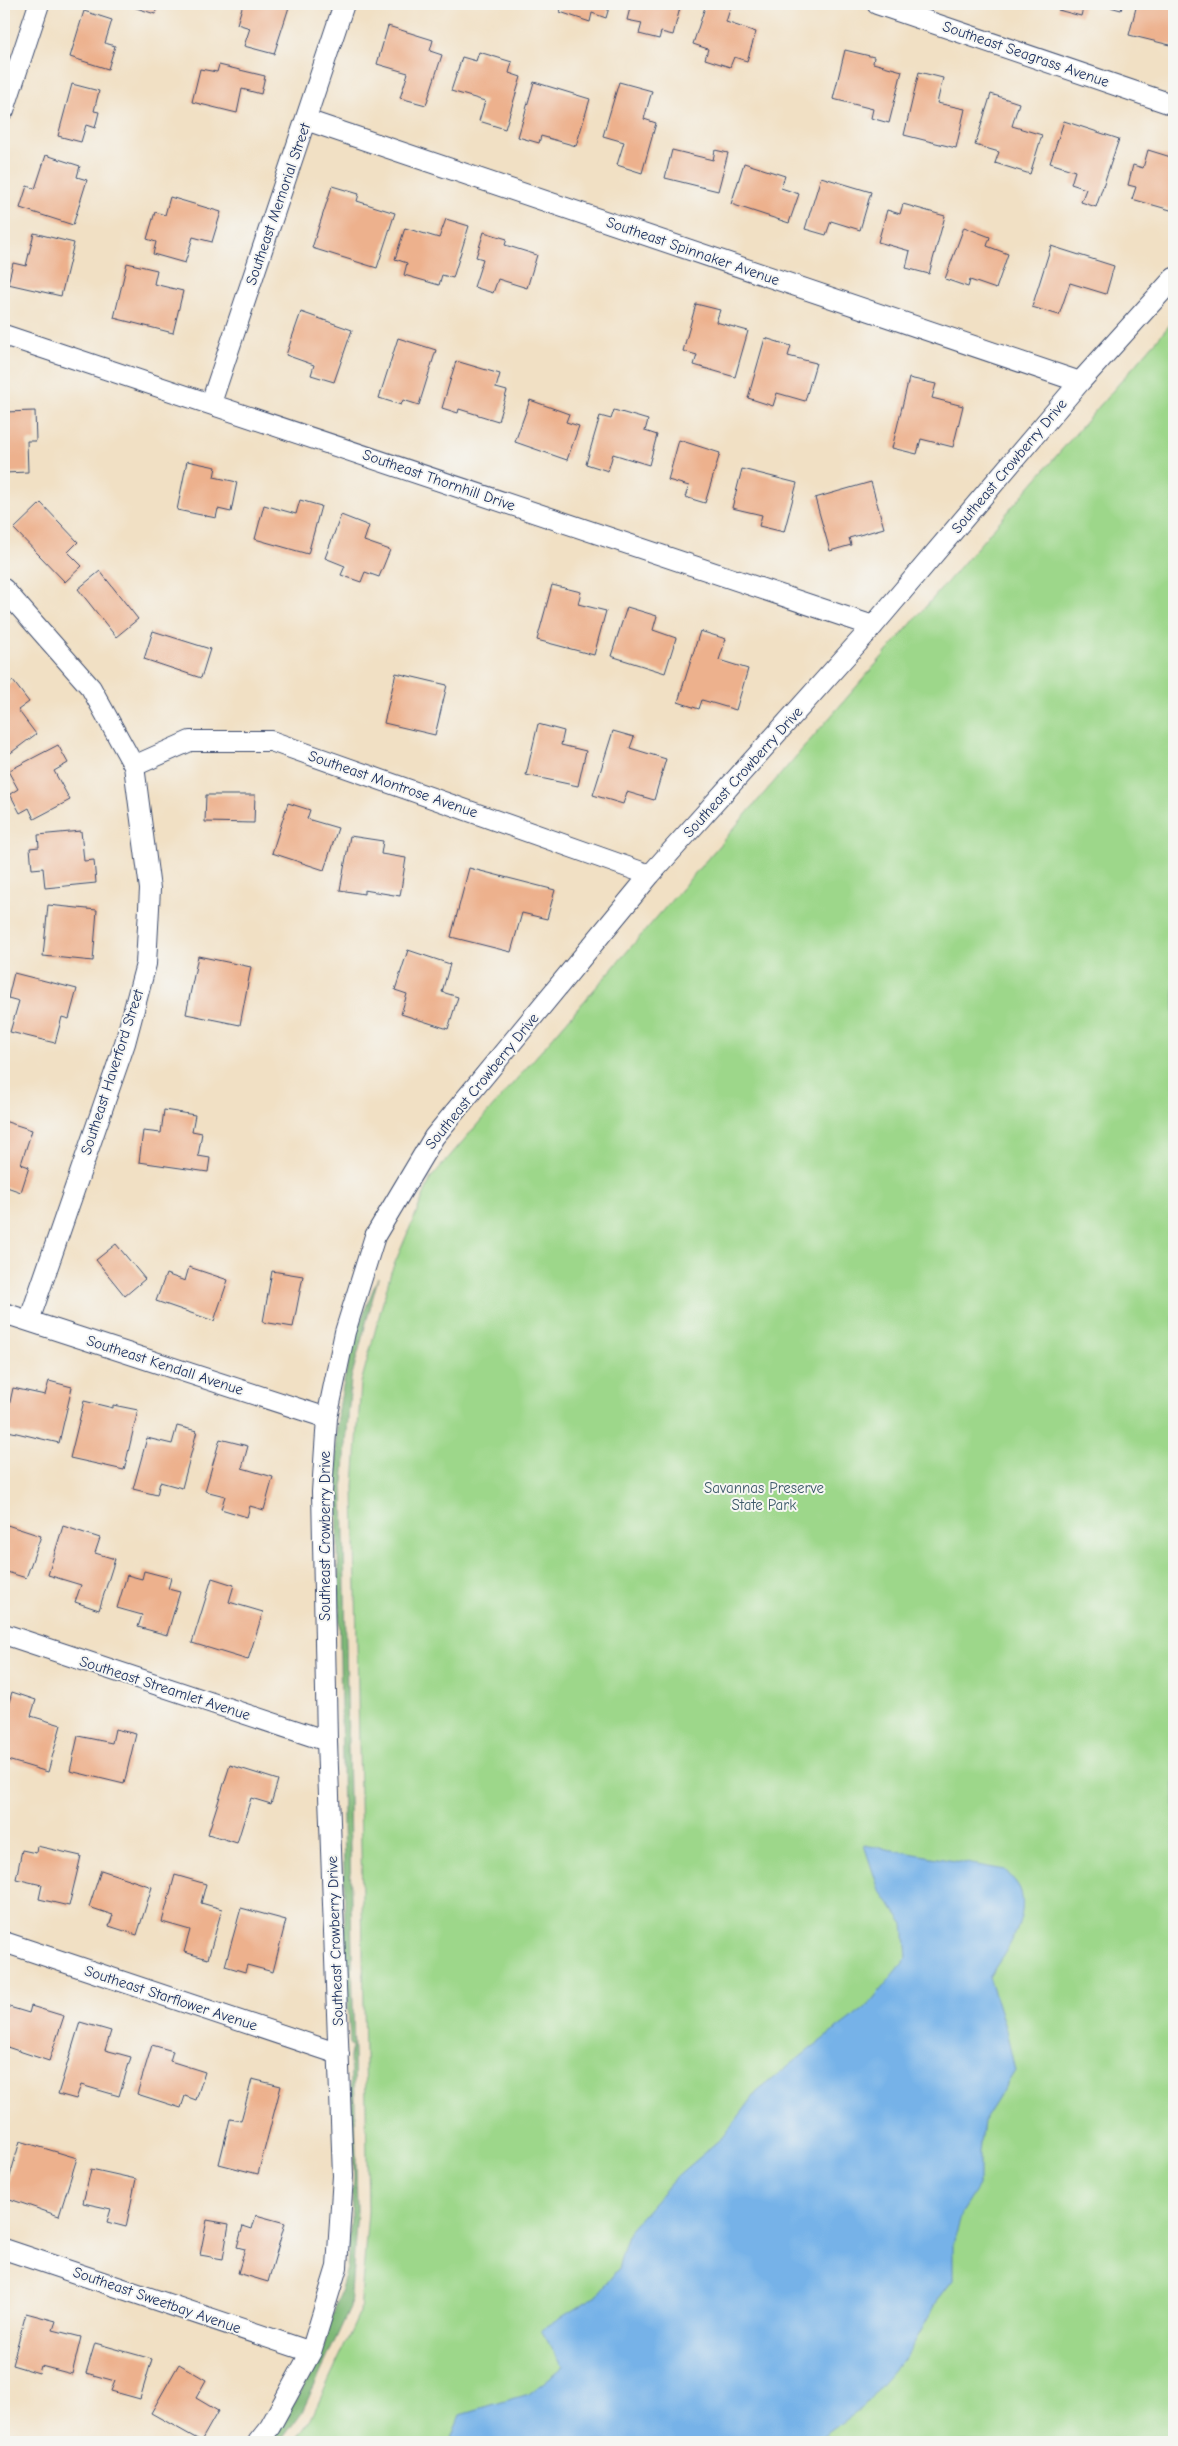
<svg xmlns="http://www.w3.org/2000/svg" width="1178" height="2446" font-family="'Comic Neue',sans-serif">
<rect width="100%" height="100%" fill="#f6f6f2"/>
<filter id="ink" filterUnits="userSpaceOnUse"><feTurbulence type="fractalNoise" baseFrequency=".02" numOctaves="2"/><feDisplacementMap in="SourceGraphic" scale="10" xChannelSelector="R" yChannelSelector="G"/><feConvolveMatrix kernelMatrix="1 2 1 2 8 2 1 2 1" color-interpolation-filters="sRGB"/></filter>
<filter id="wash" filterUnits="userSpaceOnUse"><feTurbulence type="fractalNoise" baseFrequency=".0096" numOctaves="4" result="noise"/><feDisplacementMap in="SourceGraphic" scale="20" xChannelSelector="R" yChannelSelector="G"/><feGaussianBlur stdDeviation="1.12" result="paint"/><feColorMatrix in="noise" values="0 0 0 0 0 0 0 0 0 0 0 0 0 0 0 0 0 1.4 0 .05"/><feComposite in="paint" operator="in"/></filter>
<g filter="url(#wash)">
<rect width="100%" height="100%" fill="#f1e0c4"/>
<path fill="#9dd78a" stroke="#5c8374" d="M1174,320V2442H294L311,2419L360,2312L368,2211L354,1486L361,1383L391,1272L431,1178Z"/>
<path fill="#7eb876" stroke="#4c746a" d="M378,1278L351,1379L343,1485L357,2211L350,2308L302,2412L280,2442H272L316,2366L318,2367L347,2268L354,2177L350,2056L352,2046L350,2045L345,1930L336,1437C340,1383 356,1328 378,1278Z"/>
<path fill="#76b2e8" stroke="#4870a3" d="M864,1845L1005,1870C1010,1876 1019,1884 1021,1892C1029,1922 1004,1954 989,1977L1006,2030L1015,2071L983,2122L979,2152V2186L962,2213L953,2243V2280L940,2297L908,2354L860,2410L815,2442H449L461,2414L529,2394L563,2367L541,2330L597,2295L618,2269L629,2231L678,2175L725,2135L757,2092L810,2049L868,2005L907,1958L904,1924L878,1887Z"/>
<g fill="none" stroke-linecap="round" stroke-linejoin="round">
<path stroke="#76b2e8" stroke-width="6" d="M4,2437L20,2442"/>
</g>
<g id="blocks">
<path fill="#edb18d" d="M124,4H158L155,14Z
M243,4H290L274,54L244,46L250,28L237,24Z
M562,4H610L606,18L592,13L590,22L560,12Z
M631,4H681L673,35L661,32L659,39L639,34L642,23L627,20Z
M706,4L731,6L726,22L756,32L747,61L734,57L730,67L705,59L708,49L693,44Z
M1060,4H1084L1081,16L1058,10Z
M1099,4H1123L1121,10Z
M1137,4H1167L1174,6V46L1129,35Z
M84,11L112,20L105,43L115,46L108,69L70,57Z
M388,26L433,40L430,51L442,55L426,105L400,98L408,73L377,64Z
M845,50L874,57L873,63L902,71L889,123L871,118L873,109L833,99Z
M479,52L512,62L509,73L521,77L505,129L479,121L485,101L451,91L462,57L476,61Z
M219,65L265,76L261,94L242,89L237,113L192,102L200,69L217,72Z
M919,72L943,78L937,103L965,109L956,148L904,135Z
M534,82L590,99L576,146L541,136L539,143L518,137Z
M619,82L652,91L644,119L656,123L642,173L617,165L624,142L603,136Z
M72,84L99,91L94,111L99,112L95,128L86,125L81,142L58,136Z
M991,94L1019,103L1012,126L1042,135L1030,174L995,163L999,152L975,145Z
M1064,121L1119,139L1096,207L1081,202L1086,189L1071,184L1075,171L1050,163Z
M672,150L713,160L715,150L728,153L718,191L665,178Z
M1148,150L1174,158V211L1132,199L1136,187L1128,185L1133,165L1143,168Z
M46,155L80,166L77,177L87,180L73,225L20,208L27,186L35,189Z
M744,163L785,176L781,188L799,194L789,223L731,204Z
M821,177L871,192L860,230L831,221L826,235L805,229Z
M332,186L359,194L357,201L395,213L377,268L312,248Z
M170,197L221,212L212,242L193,237L185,263L153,254L156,242L147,239L155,212L165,215Z
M903,204L945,216L929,274L906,268L910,251L878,242L887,210L900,214Z
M446,219L469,226L453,278L442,275L439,285L404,275L407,263L395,259L405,228L439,238Z
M964,227L990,237L987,246L1008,254L996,289L970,280L968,287L945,279Z
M484,232L507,239L505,245L537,255L527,288L498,279L493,293L474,287L483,259L476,257Z
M34,233L74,243L61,296L8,284L13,263L26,266Z
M1051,246L1114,266L1106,294L1070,283L1059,315L1032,307Z
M127,263L157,270L154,284L183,291L173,333L114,318Z
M696,304L720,310L716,322L748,331L735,377L694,365L697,355L683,351Z
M301,312L352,330L334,382L311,375L314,365L286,355Z
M398,338L436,350L419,405L403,400L401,405L379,398Z
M765,338L791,346L788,356L816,363L805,401L777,393L773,406L748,398Z
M456,361L500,374L496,388L507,391L498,421L459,409L458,413L442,408Z
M909,378L936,384L932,398L963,406L953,447L921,439L917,454L892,448Z
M530,400L569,414L566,422L579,426L567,460L515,442Z
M614,410L648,420L645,431L657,435L649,465L613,454L608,471L586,464L600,416L611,419Z
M35,411L36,441H27L28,472L4,473V412Z
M679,440L720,453L705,503L685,497L689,486L668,480Z
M187,461L216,467L214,477L237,482L231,512L218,509L216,518L177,510Z
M742,469L797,483L784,532L759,526L762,515L732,508Z
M871,482L884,528L849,538L851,545L830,551L815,498Z
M300,500L321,506L308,554L255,539L264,505L296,514Z
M41,503L78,542L68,552L82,566L65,582L14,529Z
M341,515L369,526L364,541L390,550L379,577L365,572L361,582L341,575L345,566L325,558Z
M100,571L138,619L116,637L78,589Z
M552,585L581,592L578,604L606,611L594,655L537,640Z
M627,607L657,616L653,630L676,638L665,673L611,656Z
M153,631L210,649L201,678L144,659Z
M700,631L726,639L719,660L748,669L736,710L702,700L699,709L678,702Z
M396,673L447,685L435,735L384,723Z
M13,681L29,702L18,710L36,734L8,755L4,749V688Z
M538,724L564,731L561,745L586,751L578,786L526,775Z
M613,731L634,737L630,748L666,759L654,800L627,792L623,804L593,795Z
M58,745L68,763L54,771L70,800L34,819L29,808L20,813L10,794L18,789L8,771Z
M206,795H255L254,823L205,822Z
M288,803L310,810L307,819L338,828L324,870L272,853Z
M81,831L84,861L94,860L96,883L45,888L43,868L32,869L30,848L39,847L38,835Z
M350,836L383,841L381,854L406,858L400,896L364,890V894L340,890Z
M469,868L555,890L547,919L522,913L511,952L451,937Z
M48,905L97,910L93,961L43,956Z
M408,950L450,964L442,992L458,997L448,1029L401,1014L407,994L395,990Z
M198,956L251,967L240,1025L186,1014Z
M14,973L77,989L69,1019L62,1017L55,1043L10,1032L19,1001L8,998Z
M164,1110L195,1115L192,1131L202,1133L198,1156L210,1158L208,1172L139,1162L143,1131L161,1133Z
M4,1121L32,1130L21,1164L29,1167L21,1192L4,1186Z
M116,1244L145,1279L125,1296L96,1260Z
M189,1267L228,1280L214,1321L156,1301L166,1274L185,1281Z
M272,1271L303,1276L293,1327L263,1322Z
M49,1381L72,1387L59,1443L4,1430L13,1388L45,1395Z
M84,1401L113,1408V1405L138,1410L124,1470L70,1458Z
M177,1426L197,1431L182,1488L160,1482L157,1495L133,1489L147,1438L172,1444Z
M220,1439L248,1446L242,1468L273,1477L264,1510L250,1506L247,1517L221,1509L225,1496L205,1491Z
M4,1524L41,1536L26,1578L4,1571Z
M63,1526L100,1538L95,1553L115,1559L99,1610L75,1602L81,1585L48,1575Z
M144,1571L171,1578L168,1589L180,1592L167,1635L138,1627L142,1615L117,1608L127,1575L142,1579Z
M212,1578L234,1585L229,1602L263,1612L248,1660L192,1643Z
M12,1692L36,1700L31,1716L61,1725L48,1772L4,1759V1720Z
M115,1729L136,1734L124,1784L70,1771L78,1736L112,1743Z
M230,1765L278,1780L271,1804L251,1798L237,1843L208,1834Z
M37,1846L81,1856L69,1906L39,1899L42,1885L16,1879L22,1850L36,1853Z
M101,1870L152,1887L137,1935L109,1926L113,1915L89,1907Z
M175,1875L206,1884L201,1903L222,1909L208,1959L184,1952L190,1930L162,1922Z
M241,1908L286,1920L273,1972L247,1965L245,1972L225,1966Z
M6,2006L29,2013L31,2006L64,2016L49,2061L4,2046V2013Z
M80,2022L111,2031L105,2050L131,2057L119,2096L81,2085L76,2099L58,2094Z
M152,2045L173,2051L170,2061L205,2072L196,2100L185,2096L181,2108L137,2094Z
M252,2079L281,2086L258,2174L219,2164L230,2119L241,2121Z
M20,2141L77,2158L59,2216L4,2197Z
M91,2169L136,2179L126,2227L107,2222L111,2209L83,2203Z
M256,2215L285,2223L268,2282L238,2273L245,2249L237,2247L243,2226L252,2229Z
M207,2220L229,2224L223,2259L200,2255Z
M26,2313L56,2321L53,2330L81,2337L72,2374L41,2366L39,2373L12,2365Z
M95,2343L152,2359L140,2399L111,2391L115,2381L86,2373Z
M179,2364L206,2380L196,2398L218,2411L201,2441L151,2413Z"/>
</g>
</g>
<g filter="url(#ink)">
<use href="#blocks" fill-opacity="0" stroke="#3b4a6d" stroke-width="1"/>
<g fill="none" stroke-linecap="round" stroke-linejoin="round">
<defs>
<path id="minor" d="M877,4L1174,105
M4,110L39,4
M306,120L1080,382
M4,335L873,626
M211,403L344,4
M4,589L91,688L134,766L150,889L146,964L125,1043L29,1321
M134,766L190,741H271L650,875
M4,1313L327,1418
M4,1634L327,1741
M4,1942L339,2054
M4,2249L311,2352
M258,2442L270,2427L311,2352L337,2267L343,2176L327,1741L322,1492L327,1418L345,1332L375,1236L434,1137L650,875L873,626L1080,382L1174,278"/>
</defs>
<use href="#minor" stroke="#3b4a6d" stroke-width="22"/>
<use href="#minor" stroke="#fff" stroke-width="20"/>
</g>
</g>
<g text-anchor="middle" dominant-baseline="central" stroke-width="4" stroke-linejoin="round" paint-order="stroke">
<g font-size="15" fill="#1b2f5e" stroke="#f6f6f2">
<text transform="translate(1026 54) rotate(19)">Southeast Seagrass Avenue</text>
<text transform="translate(278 204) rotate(-71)">Southeast Memorial Street</text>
<text transform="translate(693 251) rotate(19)">Southeast Spinnaker Avenue</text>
<text transform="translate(1009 466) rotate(-50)">Southeast Crowberry Drive</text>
<text transform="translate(439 480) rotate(19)">Southeast Thornhill Drive</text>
<text transform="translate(743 772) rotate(-48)">Southeast Crowberry Drive</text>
<text transform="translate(393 784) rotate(19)">Southeast Montrose Avenue</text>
<text transform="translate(112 1072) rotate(-72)">Southeast Haverford Street</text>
<text transform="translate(482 1081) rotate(-51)">Southeast Crowberry Drive</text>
<text transform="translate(165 1365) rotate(18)">Southeast Kendall Avenue</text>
<text transform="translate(325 1536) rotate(-90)">Southeast Crowberry Drive</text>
<text transform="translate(165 1688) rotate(18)">Southeast Streamlet Avenue</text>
<text transform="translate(335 1941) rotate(-92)">Southeast Crowberry Drive</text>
<text transform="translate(171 1998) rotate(18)">Southeast Starflower Avenue</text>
<text transform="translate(157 2300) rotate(19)">Southeast Sweetbay Avenue</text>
</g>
<g font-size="15" fill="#3c5969" stroke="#f6f6f2">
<text x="764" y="1488">Savannas Preserve<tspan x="764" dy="17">State Park</tspan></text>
</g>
</g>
<rect width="1178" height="2446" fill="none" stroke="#f6f6f2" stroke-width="20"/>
</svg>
